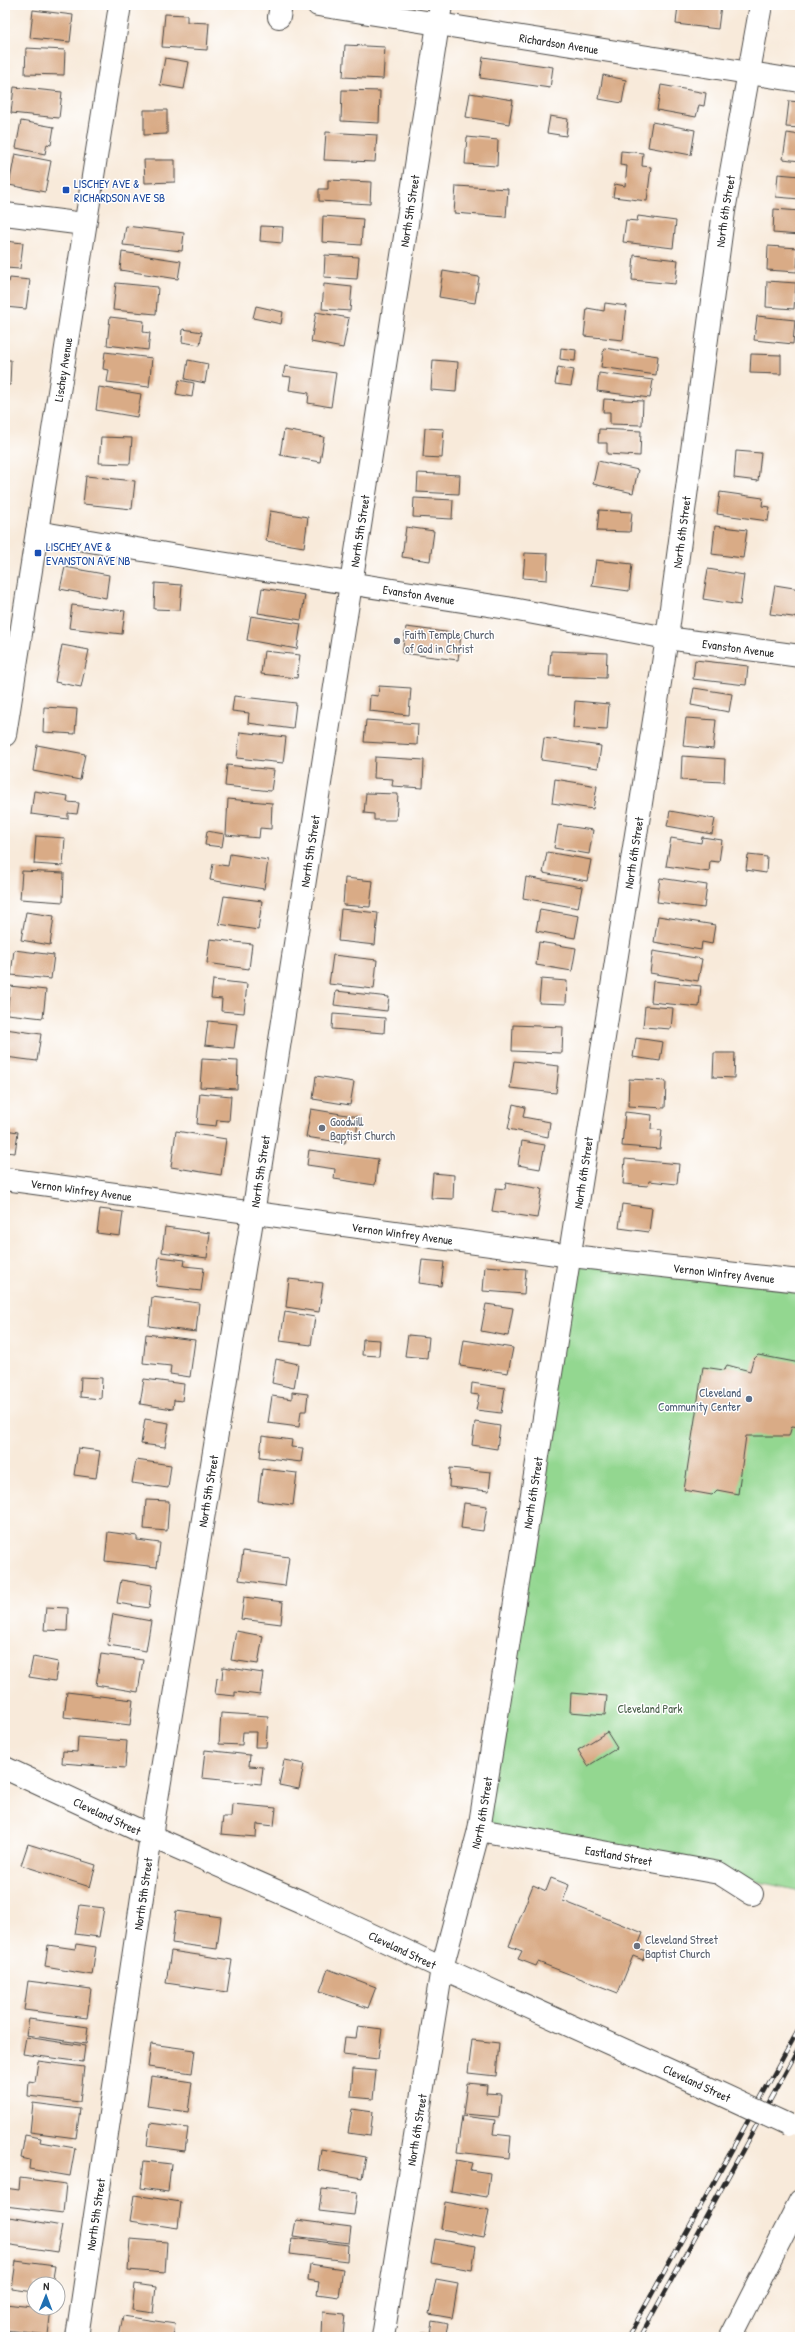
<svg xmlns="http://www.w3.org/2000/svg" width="805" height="2342" font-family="'Patrick Hand',sans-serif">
<rect width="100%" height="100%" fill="#fff"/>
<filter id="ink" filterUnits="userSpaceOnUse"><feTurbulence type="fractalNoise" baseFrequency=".025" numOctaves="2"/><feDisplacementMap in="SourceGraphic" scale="8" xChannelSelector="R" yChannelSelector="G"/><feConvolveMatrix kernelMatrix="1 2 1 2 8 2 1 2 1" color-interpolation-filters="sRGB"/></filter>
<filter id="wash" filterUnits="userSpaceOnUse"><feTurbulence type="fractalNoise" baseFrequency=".012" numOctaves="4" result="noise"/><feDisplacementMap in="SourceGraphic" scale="16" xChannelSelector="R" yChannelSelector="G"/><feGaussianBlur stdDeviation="0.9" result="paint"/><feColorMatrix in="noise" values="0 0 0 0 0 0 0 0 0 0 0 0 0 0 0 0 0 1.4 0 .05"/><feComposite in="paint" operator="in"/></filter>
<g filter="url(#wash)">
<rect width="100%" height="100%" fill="#f8eada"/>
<path fill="#93d790" stroke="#5f815e" d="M571,1256L800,1282V1891L719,1873L479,1830Z"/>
<g id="blocks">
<path fill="#d9ab86" d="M678,5H721L718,29L676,24Z
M33,10L73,15L70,42L30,38Z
M165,14L187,15V22L209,23L207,50L162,47Z
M345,45L385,47L383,79L343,77Z
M26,48L65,50L64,75L25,74Z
M483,57L553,67L550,88L480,78Z
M165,58L189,62L184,89L160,85Z
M603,75L626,80L622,103L599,99Z
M661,85L706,93L704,106L699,105L696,117L657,110Z
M14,87L62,92L59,118L11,113Z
M342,90L380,91L379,123L341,121Z
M470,93L513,100L509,124L466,117Z
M789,101L800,102V128L786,127Z
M144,110H167V134L144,135Z
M550,116L568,119L566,136L547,133Z
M21,121L54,127L51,145L47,144L45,154L16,148Z
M652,122L695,130L691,155L648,147Z
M326,132L377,135L375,162L324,160Z
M787,133L800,135V161L783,159Z
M467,137L498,140L497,166L465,164Z
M621,151L643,153L642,166L651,167L647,201L613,197L615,184L625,186L627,166L620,165Z
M15,154L51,161L45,192L9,185Z
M144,160H175V182L145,183Z
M778,174L800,176V199L776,197Z
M328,180L371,182L370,204L319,201V189H328Z
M456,186L508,189L506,217L454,213Z
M774,209L800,211V235L773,233Z
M323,216L363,219L361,245L322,242Z
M638,216L676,221L673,248L623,242L626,220L637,221Z
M126,226L184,233L182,251L123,245Z
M261,226L283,227L282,243L260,241Z
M5,241L23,243L20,269L5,268Z
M768,246L798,248L797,272L767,270Z
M122,252L181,261L178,279L120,270Z
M325,255L359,257L357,279L324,277Z
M634,255L678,260L675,284L632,280Z
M443,271L479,277L475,303L439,297Z
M10,278L30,280L26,309L5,307V282H9Z
M767,281L796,283L794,309L766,307Z
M116,283L158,287L156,314L113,310Z
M324,284L352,287L350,311L322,309Z
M605,303L627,306L623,340L584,336L587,308L604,311Z
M256,306L283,312L281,324L253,318Z
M316,312L349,318L343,348L311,342Z
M757,316L795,320L793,344L754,340Z
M110,317L144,321L143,332L150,333L148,350L107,345Z
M183,329L202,332L200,345L182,342Z
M561,348L576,350L575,361L560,359Z
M604,348L658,356L656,375L601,367Z
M105,352L152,358L149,387L107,382L109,370L103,369Z
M751,354L781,355V374L750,373Z
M5,360H11L10,385H5Z
M188,360L208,364L205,383L185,379Z
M433,360L458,362L456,392L431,390Z
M285,366L336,373L331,407L308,403L309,393L289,390L291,377L283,376Z
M558,367L574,370L571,386L555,384Z
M599,373L653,380L650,398L597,391Z
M179,380L194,383L192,397L176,394Z
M99,387L141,394L137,417L96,410Z
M604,399L643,401L642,425L610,424V412H603Z
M425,428L444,429L442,458L423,457Z
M599,429L641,431L640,456L607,454V443H598Z
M284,430L324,437L320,462L280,455Z
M101,437L132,438L130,464L99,463Z
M736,451L761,453L758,481L734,478Z
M598,461L638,470L633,493L593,484Z
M418,473L460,475L459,494L417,492Z
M86,476L135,481L132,509L83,504Z
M720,492L763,498L762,506L770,507L768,521L717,514Z
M414,498L453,500L452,519L413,517Z
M599,510L632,512L630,532L597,531Z
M270,511L308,517L304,547L266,541Z
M715,526L747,530L743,558L712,554Z
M406,527L434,531L430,561L402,557Z
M525,553L548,554L547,580L523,578Z
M596,560L632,564L629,591L592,586Z
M65,567L109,575L106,598L60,589Z
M708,569L744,575L740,605L703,599Z
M155,583L182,585L180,610L154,609Z
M775,585L800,589V618L770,614Z
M262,588L305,595L301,620L258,613Z
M72,605L125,611L122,634L69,628Z
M251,616L301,624L297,649L247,640Z
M406,627L461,634L458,660L402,653Z
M62,645L89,650L81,687L55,682Z
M264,651L300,655L297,678L261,674Z
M551,651L607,653L606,678L549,676Z
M695,660L748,666L746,685L693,679Z
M379,686L411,688L409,715L369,711L370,695L378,696Z
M694,688L732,694L729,712L691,705Z
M234,696L296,703L293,729L248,723L249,713L232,711Z
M575,701L609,704L607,730L573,728Z
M44,707L77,709L75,734L43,732Z
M686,718L716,720L713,749L683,746Z
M366,720L418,724L417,745L364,742Z
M240,732L286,737L283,763L237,758Z
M544,738L601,746L598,768L541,760Z
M37,745L85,754L80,780L33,771Z
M682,756L725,759L724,782L681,780Z
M375,757L424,760L423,788L392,786L393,779L374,778Z
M227,765L274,770L271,791L225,786Z
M555,779L597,786L593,809L552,803Z
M34,791L68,796L67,802L79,803L77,814L68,813V819L31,814Z
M366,793L398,794L396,820H374V814L364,813Z
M228,799L272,803L271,829L260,828L259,838L226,835Z
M670,811L715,819L712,834L667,826Z
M558,825L593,830L589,854L554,848Z
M207,831L224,834L222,847L205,845Z
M36,836L65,838L63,866L34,864Z
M702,837L722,840L719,862L710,861L709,872L666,866L671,838L701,843Z
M547,852L591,860L587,881L543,873Z
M230,854L268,860L264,889L210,880L213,864L228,866Z
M748,855L767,857L766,873L746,870Z
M22,871L64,873L63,902L20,899Z
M526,877L582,887L578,908L523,898Z
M345,878L373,881L370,907L343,905Z
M660,878L707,885L704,908L657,902Z
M224,896L262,901L258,930L219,924Z
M341,909L378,913L375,945L338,941Z
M540,909L579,916L575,938L536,931Z
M26,912L54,916L50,945L21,940Z
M658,916L715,925L712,944L702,942L701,950L654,942Z
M210,939L252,944L249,969L207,963Z
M539,942L576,948L572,971L536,965Z
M14,950L54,955L51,979L11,975Z
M653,951L702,959L698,981L650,973Z
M333,955L377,960L374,989L329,984Z
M541,979L567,981L566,1004L539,1003Z
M213,980L247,984L244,1013L221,1011L222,999L211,998Z
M653,981L701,986L699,1007L651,1002Z
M10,986L46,990L43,1018L7,1014Z
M336,991L389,997L387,1011L334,1005Z
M645,1006L673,1008L671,1029L643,1027Z
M333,1014L385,1018L384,1033L332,1029Z
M208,1021L237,1024L234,1048L205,1045Z
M513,1025L563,1027L562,1053L512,1051Z
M5,1029L41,1034L37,1061L5,1057Z
M636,1038L663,1042L660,1061L633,1057Z
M714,1053H735L734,1078L713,1077Z
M202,1059L238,1061L237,1089L200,1087Z
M514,1061L559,1066L556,1093L510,1088Z
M316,1076L354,1082L350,1105L313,1099Z
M629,1079L666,1081L665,1108L628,1106Z
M200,1093L231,1096L229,1121L217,1120L216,1126L197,1124Z
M513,1104L525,1107L523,1117L550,1122L548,1137L508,1129Z
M311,1109L359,1117L356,1135L347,1133L345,1143L306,1137Z
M625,1112L652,1115L651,1129L662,1130L660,1149L622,1146Z
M5,1130L18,1132L15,1153L5,1152Z
M176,1131L226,1139L221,1175L171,1167Z
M522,1141L545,1145L540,1169L518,1165Z
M309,1150L378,1159L375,1185L334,1179L335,1169L307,1165Z
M625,1159L679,1164L677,1184L649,1181L648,1186L623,1184Z
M433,1173L454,1175L453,1199L431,1198Z
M506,1183L542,1189L537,1218L492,1211L496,1188L505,1189Z
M622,1204L652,1208L649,1232L619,1228Z
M100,1209L123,1212L120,1236L97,1233Z
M165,1227L210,1233L207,1258L162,1252Z
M159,1257L185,1260L184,1266L204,1268L201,1291L156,1286Z
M422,1260L444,1262L441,1286L419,1283Z
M485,1266L526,1269L524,1294L483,1291Z
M289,1279L323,1283L319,1312L286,1307Z
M152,1297L199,1303L196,1332L149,1326Z
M486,1304L513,1308L508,1336L481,1331Z
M285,1312L315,1317L311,1345L280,1341Z
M146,1334L195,1340L190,1377L170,1374L171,1366L143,1363Z
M408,1335L429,1337L427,1358L405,1356Z
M363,1339L380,1340L379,1356L362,1355Z
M464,1340L513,1348L508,1373L460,1366Z
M758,1355L800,1363V1427L792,1426L789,1436H746L738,1494L717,1490L712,1495L684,1490L703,1367L724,1370L727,1365L750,1371L753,1360Z
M276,1359L298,1364L294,1388L272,1383Z
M81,1377L102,1378L101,1399L80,1397Z
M144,1379L184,1384L182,1401L174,1400L173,1409L140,1404Z
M472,1383L505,1388L501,1413L476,1410L479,1395L471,1394Z
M292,1392L308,1394L306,1411H301L299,1427L268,1423L272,1396L292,1399Z
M145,1419L169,1423L165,1447L141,1444Z
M475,1422L500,1426L497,1449L472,1445Z
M262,1436L292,1440L291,1447L303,1448L301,1462L260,1457Z
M78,1448L100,1451L96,1478L74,1475Z
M136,1460L171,1465L168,1488L132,1483Z
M450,1468L491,1472L489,1491L449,1487Z
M262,1469L297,1473L293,1505L258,1501Z
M146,1500L169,1501L167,1531L144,1529Z
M464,1503L487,1506L483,1531L461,1528Z
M108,1532L137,1536V1540L160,1543L157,1567L105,1561Z
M243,1551L289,1557L285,1586L239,1580Z
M121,1580L152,1585L149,1608L117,1603Z
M244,1597L283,1602L281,1624L241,1619Z
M46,1607L68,1608L67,1631L44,1630Z
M113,1614L151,1621L146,1651L108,1645Z
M236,1631L263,1636L258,1664L231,1660Z
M101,1654L143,1660L138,1692L96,1685Z
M33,1657L58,1662L55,1681L29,1677Z
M223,1667L263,1673L260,1695L235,1692V1696L215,1694L217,1678L222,1679Z
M67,1692L133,1700L130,1725L64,1717Z
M571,1693L607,1696L605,1715L570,1712Z
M221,1713L268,1716L266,1747H255L256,1732H243L242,1745L219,1744Z
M607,1732L617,1748L588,1766L578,1750Z
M78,1737L127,1741L125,1768L62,1763L63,1751L77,1752Z
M205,1750L250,1755L249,1766L263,1767L261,1784L202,1778Z
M284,1760L304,1764L299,1789L279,1785Z
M232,1804L276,1808L274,1826L257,1824L256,1837L221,1834L223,1817H231Z
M28,1844L96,1865L90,1887L21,1865Z
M551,1878L569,1885L563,1901L643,1933L637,1948L646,1951L643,1960L633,1956L618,1993L538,1962L536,1966L518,1959L522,1951L509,1946L533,1885L546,1891Z
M80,1905L104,1908L99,1937L75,1934Z
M176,1911L221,1917L217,1949L172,1943Z
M76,1944L96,1947L92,1975L45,1967L48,1945L75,1949Z
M171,1951L232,1960L227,1992L166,1983Z
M328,1969L376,1987L368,2008L320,1991Z
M28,1981L91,1989L87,2018L24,2010Z
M29,2019L88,2027L86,2044L26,2035Z
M358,2026L382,2029L378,2059L343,2055L345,2037L356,2038Z
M26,2037L85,2046L83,2062L23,2054Z
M472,2040L499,2043L496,2076L468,2073Z
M151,2044L195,2050L192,2073L148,2067Z
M38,2061L84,2067L80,2102L28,2096L29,2081L35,2082Z
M353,2069L376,2071L373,2099L351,2097Z
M151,2076L192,2082L188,2112L147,2106Z
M467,2083L487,2085L486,2093L501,2094L499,2117L463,2114Z
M33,2103L80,2109L76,2138L30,2132Z
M352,2109L373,2112L370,2136L348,2133Z
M462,2116L495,2120L493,2134L511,2136L509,2158L457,2152Z
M150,2123L188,2128L185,2151L147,2146Z
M25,2135L41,2138L40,2142L75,2148L70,2176L29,2169L30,2160L21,2158Z
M321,2149L366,2157L362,2178L318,2170Z
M456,2160L472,2163L470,2170L490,2173L487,2197L451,2191Z
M144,2161L171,2164L168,2192L141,2188Z
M20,2178L66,2184L63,2213L5,2206V2188L19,2190Z
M322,2189L357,2193L354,2215L319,2211Z
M134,2195L181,2202L178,2228L130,2221Z
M445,2202L489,2210L484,2237L441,2229Z
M10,2217L62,2226L57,2252L5,2244Z
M296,2220L351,2227L349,2243L293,2236Z
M292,2238L348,2245L347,2261L290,2254Z
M130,2239L167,2242L165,2273L128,2270Z
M435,2239L476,2246L472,2270L431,2263Z
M16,2261L55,2266L52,2284H34V2292L12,2289Z
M310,2264L343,2269L339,2297L317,2294L319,2282L308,2280Z
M436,2279L458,2283L452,2318L429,2314Z
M135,2284L156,2287L153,2313L132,2310Z
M5,2304L51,2309L48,2335L5,2330Z
M323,2312L345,2314L343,2336L322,2335Z
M123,2316L175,2324L173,2337H119Z
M432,2321L448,2324L445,2337H421L422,2332L430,2333Z"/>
</g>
</g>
<g filter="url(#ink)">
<use href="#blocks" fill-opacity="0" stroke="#4a4845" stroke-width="1"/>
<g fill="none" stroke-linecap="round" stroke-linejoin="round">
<defs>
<g id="minor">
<path id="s1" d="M318,5L800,81"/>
<path d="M279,17L281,5"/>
<path d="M5,214L84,224"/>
<path id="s2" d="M37,532L195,559L507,608L667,638L800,656"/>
<path id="s3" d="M5,735C45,492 80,248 120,5"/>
<path id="s4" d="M5,1179L571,1256L800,1281"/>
<path id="s5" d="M479,1830L719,1873L752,1894"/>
<path id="s6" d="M77,2337L151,1836L253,1214L441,5"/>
<path id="s7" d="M383,2337L442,1968L479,1830L667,638L724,211L761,5"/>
</g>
<g id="major">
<path id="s8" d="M5,1768L151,1836L304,1903L442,1968L693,2081"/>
</g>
<path id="highway" d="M731,2337L800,2201"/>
</defs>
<use href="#minor" stroke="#4a4845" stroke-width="24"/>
<use href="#major" stroke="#4a4845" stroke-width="24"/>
<use href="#highway" stroke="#4a4845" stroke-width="24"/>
<use href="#minor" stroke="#fff" stroke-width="22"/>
<use href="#major" stroke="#fff" stroke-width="22"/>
<use href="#highway" stroke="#fff" stroke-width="22"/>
<defs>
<path id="rail" d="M628,2337L800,2027
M640,2337L800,2046"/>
</defs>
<use href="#rail" stroke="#2b2b2b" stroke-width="4.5"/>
<use href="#rail" stroke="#fff" stroke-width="3" stroke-dasharray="9" stroke-linecap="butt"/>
<defs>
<path id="major-bridge" d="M693,2081L788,2125"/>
</defs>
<use href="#major-bridge" stroke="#4a4845" stroke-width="24" stroke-linecap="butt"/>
<use href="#major-bridge" stroke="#fff" stroke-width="22"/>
</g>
</g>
<g fill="#1a4fb4" stroke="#fff" stroke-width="1.5">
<rect x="62" y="186" width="8" height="8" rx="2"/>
<rect x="34" y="549" width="8" height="8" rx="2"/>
</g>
<g fill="#6b7280" stroke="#fff" stroke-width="1.5">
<circle cx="397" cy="641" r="4"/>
<circle cx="322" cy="1128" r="4"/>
<circle cx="637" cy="1946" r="4"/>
</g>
<circle fill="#5c6f8a" stroke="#fff" stroke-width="1.5" cx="749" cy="1399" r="4"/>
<g text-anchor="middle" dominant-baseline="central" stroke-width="3" stroke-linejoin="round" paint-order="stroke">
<g font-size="12" fill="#2b2b2b" stroke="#fff">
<text stroke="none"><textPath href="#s1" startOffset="244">Richardson Avenue</textPath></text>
<text stroke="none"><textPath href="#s6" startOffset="2152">North 5th Street</textPath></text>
<text stroke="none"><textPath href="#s7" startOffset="2154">North 6th Street</textPath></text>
<text stroke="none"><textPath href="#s3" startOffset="370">Lischey Avenue</textPath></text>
<text stroke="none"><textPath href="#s6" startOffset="1828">North 5th Street</textPath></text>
<text stroke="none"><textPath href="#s7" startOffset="1830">North 6th Street</textPath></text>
<text stroke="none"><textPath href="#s2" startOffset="387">Evanston Avenue</textPath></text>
<text stroke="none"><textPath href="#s2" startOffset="711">Evanston Avenue</textPath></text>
<text stroke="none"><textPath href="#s6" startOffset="1504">North 5th Street</textPath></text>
<text stroke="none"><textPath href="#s7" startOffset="1506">North 6th Street</textPath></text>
<text stroke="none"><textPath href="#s6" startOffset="1180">North 5th Street</textPath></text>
<text stroke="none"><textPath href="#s7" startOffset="1182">North 6th Street</textPath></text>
<text stroke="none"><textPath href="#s4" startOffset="77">Vernon Winfrey Avenue</textPath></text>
<text stroke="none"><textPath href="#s4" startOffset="401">Vernon Winfrey Avenue</textPath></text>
<text stroke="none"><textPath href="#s4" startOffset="725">Vernon Winfrey Avenue</textPath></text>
<text stroke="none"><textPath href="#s6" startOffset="856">North 5th Street</textPath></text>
<text stroke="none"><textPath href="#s7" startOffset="858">North 6th Street</textPath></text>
<text stroke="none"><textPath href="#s7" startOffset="534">North 6th Street</textPath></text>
<text stroke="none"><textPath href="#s8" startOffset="113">Cleveland Street</textPath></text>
<text stroke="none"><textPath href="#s5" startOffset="142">Eastland Street</textPath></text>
<text stroke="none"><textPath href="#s6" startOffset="448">North 5th Street</textPath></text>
<text stroke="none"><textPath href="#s8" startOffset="437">Cleveland Street</textPath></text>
<text transform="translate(697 2083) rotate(25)">Cleveland Street</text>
<text stroke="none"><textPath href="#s7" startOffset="210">North 6th Street</textPath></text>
<text stroke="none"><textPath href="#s6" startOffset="124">North 5th Street</textPath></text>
</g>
<g font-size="12" fill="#164399" stroke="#fff" text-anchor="start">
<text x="74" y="183">LISCHEY AVE &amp;<tspan x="74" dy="14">RICHARDSON AVE SB</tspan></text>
<text x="46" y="546">LISCHEY AVE &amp;<tspan x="46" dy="14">EVANSTON AVE NB</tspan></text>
</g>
<g font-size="12" fill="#5b616d" stroke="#fff" text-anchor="start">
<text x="405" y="634">Faith Temple Church<tspan x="405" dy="14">of God in Christ</tspan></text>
<text x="330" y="1121">Goodwill<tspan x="330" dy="14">Baptist Church</tspan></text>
<text x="645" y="1939">Cleveland Street<tspan x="645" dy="14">Baptist Church</tspan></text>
</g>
<g font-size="12" fill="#4e5e75" stroke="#fff" text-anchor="end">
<text x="741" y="1392">Cleveland<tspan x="741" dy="14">Community Center</tspan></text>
</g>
<g font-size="12" fill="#4a5f49" stroke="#fff">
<text x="650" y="1708">Cleveland Park</text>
</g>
</g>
<rect width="805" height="2342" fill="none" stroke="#fff" stroke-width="20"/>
<g transform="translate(46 2296) rotate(1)"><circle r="19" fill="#ffffff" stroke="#aaaaaa"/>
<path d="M0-3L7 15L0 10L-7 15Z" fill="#1f6fb2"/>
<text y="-6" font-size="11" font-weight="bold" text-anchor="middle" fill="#2b2b2b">N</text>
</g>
</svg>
